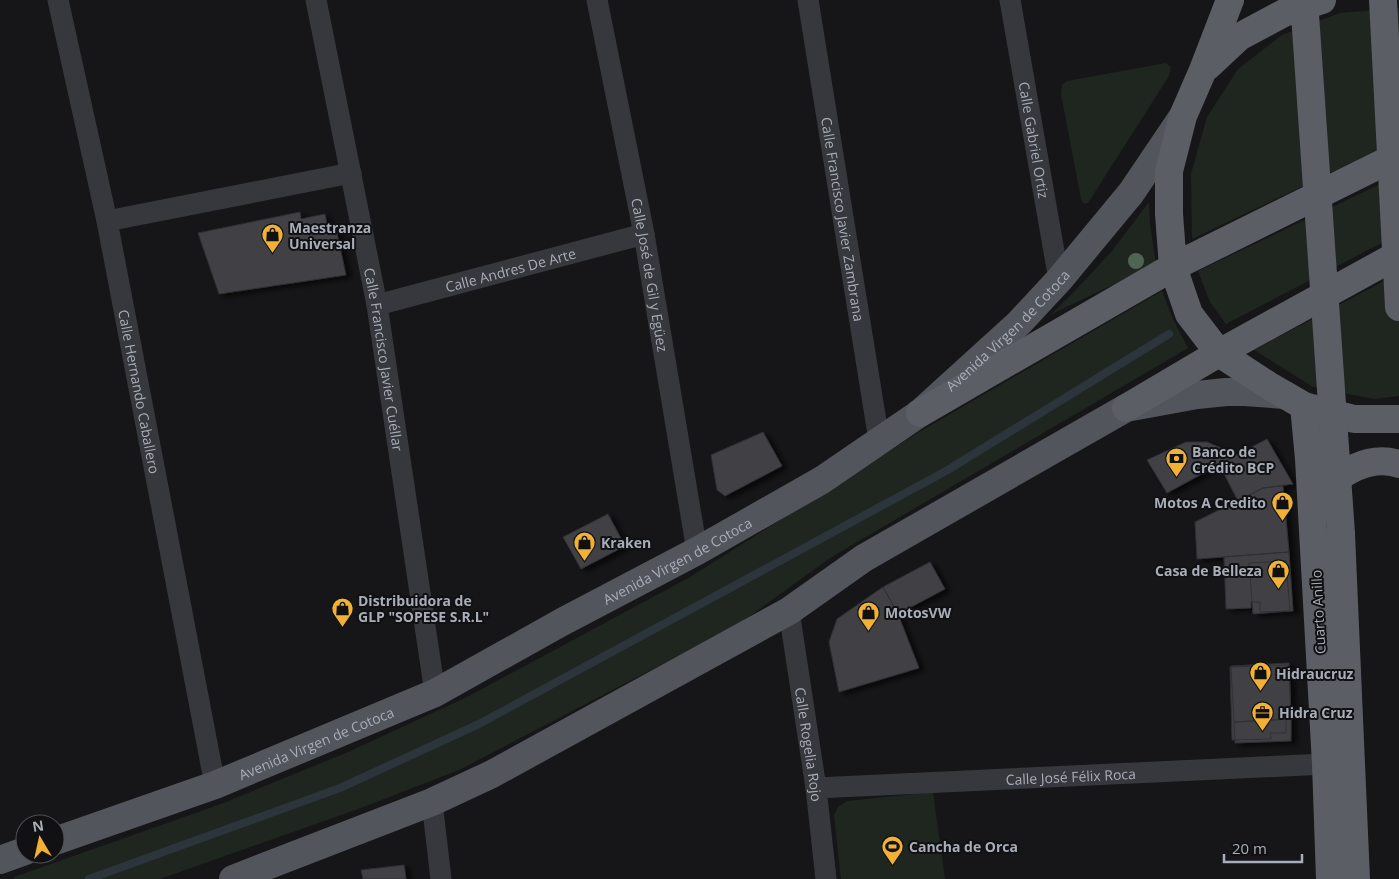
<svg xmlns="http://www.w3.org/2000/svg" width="1399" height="879" font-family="'Open Sans',sans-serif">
<defs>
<filter id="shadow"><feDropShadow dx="5.5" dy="3" stdDeviation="2.5" flood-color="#0009"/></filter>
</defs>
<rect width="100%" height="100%" fill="#161618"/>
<path fill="#1e261f" d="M1399,8V140L1192,239L1191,174L1207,117L1238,69L1282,35L1340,13Z
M1166,63L1171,67L1169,76L1088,203L1084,204L1081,199L1061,94L1062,85L1067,81Z
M1399,175V234L1226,324L1210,302L1198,271Z
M1149,202L1150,223L1156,264L1050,315L1072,294L1112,251Z
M1399,273V396L1374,399L1313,387L1254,350Z
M1162,291L1173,319L1188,348L830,558L739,624L459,770L361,808L160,879H14V877L221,804L348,752L467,697L690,577L919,432Z
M933,792L945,879H841L834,815L838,807L847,801Z"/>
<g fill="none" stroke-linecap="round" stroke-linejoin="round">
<path stroke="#2c353c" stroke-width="8" d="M89,879L340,788L479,724L946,471L1169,334"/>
</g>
<path fill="#404145" stroke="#303034" filter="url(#shadow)" d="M300,212L301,219L325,214L327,225L335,224L346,275L219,294L198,233Z
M763,432L782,466L725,496L717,490L711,455Z
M1267,439L1293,484L1263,488L1238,501L1219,464Z
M1186,442H1207L1221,448L1233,457L1167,493L1147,460Z
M1283,486L1289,552L1197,559L1195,522L1263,488Z
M608,514L625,546L581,569L563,537Z
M1289,552L1293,611L1260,612V602H1251V608L1226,609L1224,557Z
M1286,561L1290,611L1253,614L1249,563Z
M930,562L945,589L898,614L883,587Z
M883,587L898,614L919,668L839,692L829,642L837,619Z
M1289,663L1291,719L1234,722L1231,666Z
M1289,665L1291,718H1286V733H1270L1271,739L1232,740L1230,667Z
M1291,719V741L1235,743L1234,722Z
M404,865L406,879H363L361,870Z"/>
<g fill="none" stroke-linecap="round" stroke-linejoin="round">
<g stroke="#37383d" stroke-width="21">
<path id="s1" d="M58,0L107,221L215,785"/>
<path id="s2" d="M316,0L377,305L435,693"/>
<path id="s3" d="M597,0L644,234L697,551"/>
<path id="s4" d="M808,0L879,440"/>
<path id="s5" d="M1010,0L1059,280"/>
<path d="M107,221L351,173"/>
<path id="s6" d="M377,305L644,234"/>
<path id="s7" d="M789,611L816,788L826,879"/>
<path id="s8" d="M816,788L1326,764"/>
<path d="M432,802L441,879"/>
</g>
<g stroke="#53555c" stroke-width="28">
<path id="s9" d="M55,841L215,785L435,693L562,622L697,551L822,480L920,413L1019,323L1059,280L1131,193L1181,119"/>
<path d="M0,860L25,851"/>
<path d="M233,879L432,802L492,774L789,611L864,558L1126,408L1197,395L1226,392H1245L1285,395"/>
</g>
<path stroke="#5b5e65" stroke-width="28" d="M1230,0L1203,70L1183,116L1169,171V214L1173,267L1189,314L1219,353L1271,387L1304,406L1354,419H1399
M1208,66L1239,37L1284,13L1322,0
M1304,406L1309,459L1326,764L1330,879
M1126,408L1219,353L1399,254
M920,413L1173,267L1399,155
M1323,496C1337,471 1371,455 1399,464
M1341,534L1356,879"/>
<path stroke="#5b5e65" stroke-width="28" d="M1304,0L1341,534
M1383,0L1399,307"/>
</g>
<circle fill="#506452" cx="1136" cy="261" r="8"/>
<defs>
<symbol id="shop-pin" viewBox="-11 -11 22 30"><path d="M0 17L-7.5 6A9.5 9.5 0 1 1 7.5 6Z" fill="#f2b134" stroke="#111113"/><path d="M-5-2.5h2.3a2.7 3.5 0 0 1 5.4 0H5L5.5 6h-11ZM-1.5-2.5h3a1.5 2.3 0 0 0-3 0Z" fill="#111"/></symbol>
<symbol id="bank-pin" viewBox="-11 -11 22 30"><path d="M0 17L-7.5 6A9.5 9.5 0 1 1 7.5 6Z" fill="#f2b134" stroke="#111113"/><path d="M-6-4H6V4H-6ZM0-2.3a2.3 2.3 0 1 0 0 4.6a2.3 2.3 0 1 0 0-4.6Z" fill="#111"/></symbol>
<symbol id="office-pin" viewBox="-11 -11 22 30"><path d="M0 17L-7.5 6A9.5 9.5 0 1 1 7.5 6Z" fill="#f2b134" stroke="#111113"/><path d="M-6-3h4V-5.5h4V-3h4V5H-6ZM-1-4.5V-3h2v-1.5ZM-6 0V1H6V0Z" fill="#111"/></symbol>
<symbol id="stadium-pin" viewBox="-11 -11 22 30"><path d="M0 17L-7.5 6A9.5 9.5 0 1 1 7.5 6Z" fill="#f2b134" stroke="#111113"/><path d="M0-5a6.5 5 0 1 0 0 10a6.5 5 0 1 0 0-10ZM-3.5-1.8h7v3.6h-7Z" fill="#111"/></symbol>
</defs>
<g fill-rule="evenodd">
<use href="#shop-pin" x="260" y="222" width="25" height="34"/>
<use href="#bank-pin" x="1164" y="446" width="25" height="34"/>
<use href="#shop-pin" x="1270" y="490" width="25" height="34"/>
<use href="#shop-pin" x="572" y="530" width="25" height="34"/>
<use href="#shop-pin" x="1266" y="558" width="25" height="34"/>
<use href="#shop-pin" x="330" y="596" width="25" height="34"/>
<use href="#shop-pin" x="856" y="600" width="25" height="34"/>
<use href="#shop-pin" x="1248" y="660" width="25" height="34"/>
<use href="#office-pin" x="1250" y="700" width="25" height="34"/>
<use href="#stadium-pin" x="880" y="834" width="25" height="34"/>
</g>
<g text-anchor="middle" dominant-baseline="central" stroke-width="4" stroke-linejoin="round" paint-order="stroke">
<g font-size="14" fill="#a8adb8" stroke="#111113">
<text stroke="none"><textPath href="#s5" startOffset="142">Calle Gabriel Ortiz</textPath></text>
<text stroke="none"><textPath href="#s4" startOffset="222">Calle Francisco Javier Zambrana</textPath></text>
<text stroke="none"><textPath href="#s6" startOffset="138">Calle Andres De Arte</textPath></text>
<text stroke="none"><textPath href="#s3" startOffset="280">Calle José de Gil y Egüez</textPath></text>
<text stroke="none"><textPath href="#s9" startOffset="1089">Avenida Virgen de Cotoca</textPath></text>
<text stroke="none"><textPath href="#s2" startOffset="366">Calle Francisco Javier Cuéllar</textPath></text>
<text stroke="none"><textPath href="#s1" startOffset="400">Calle Hernando Caballero</textPath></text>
<text stroke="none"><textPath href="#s9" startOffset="684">Avenida Virgen de Cotoca</textPath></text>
<text transform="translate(1318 612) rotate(-93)">Cuarto Anillo</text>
<text stroke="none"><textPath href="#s9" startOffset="279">Avenida Virgen de Cotoca</textPath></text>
<text stroke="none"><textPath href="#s7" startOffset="135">Calle Rogelia Rojo</textPath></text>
<text stroke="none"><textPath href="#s8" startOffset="255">Calle José Félix Roca</textPath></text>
</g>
<g font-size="14" font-weight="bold" fill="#a8adb8" stroke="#111113" text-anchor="start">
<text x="289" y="227">Maestranza<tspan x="289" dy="16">Universal</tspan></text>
<text x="1192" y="451">Banco de<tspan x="1192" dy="16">Crédito BCP</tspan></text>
<text x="1266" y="502" text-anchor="end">Motos A Credito</text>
<text x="601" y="542">Kraken</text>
<text x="1262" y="570" text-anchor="end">Casa de Belleza</text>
<text x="358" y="600">Distribuidora de<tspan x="358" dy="16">GLP "SOPESE S.R.L"</tspan></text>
<text x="885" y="612">MotosVW</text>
<text x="1276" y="673">Hidraucruz</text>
<text x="1279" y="712">Hidra Cruz</text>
<text x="909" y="846">Cancha de Orca</text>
</g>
</g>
<g transform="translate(40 839) rotate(351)"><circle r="24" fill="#111113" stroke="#4d4f55"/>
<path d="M0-4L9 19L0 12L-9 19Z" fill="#f2b134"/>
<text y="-8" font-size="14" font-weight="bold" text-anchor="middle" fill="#a8adb8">N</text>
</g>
<path d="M1224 854v8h78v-8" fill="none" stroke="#a8adb8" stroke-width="2.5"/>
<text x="1232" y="854" font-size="15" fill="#a8adb8" stroke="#111113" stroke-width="4" paint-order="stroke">20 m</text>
</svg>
